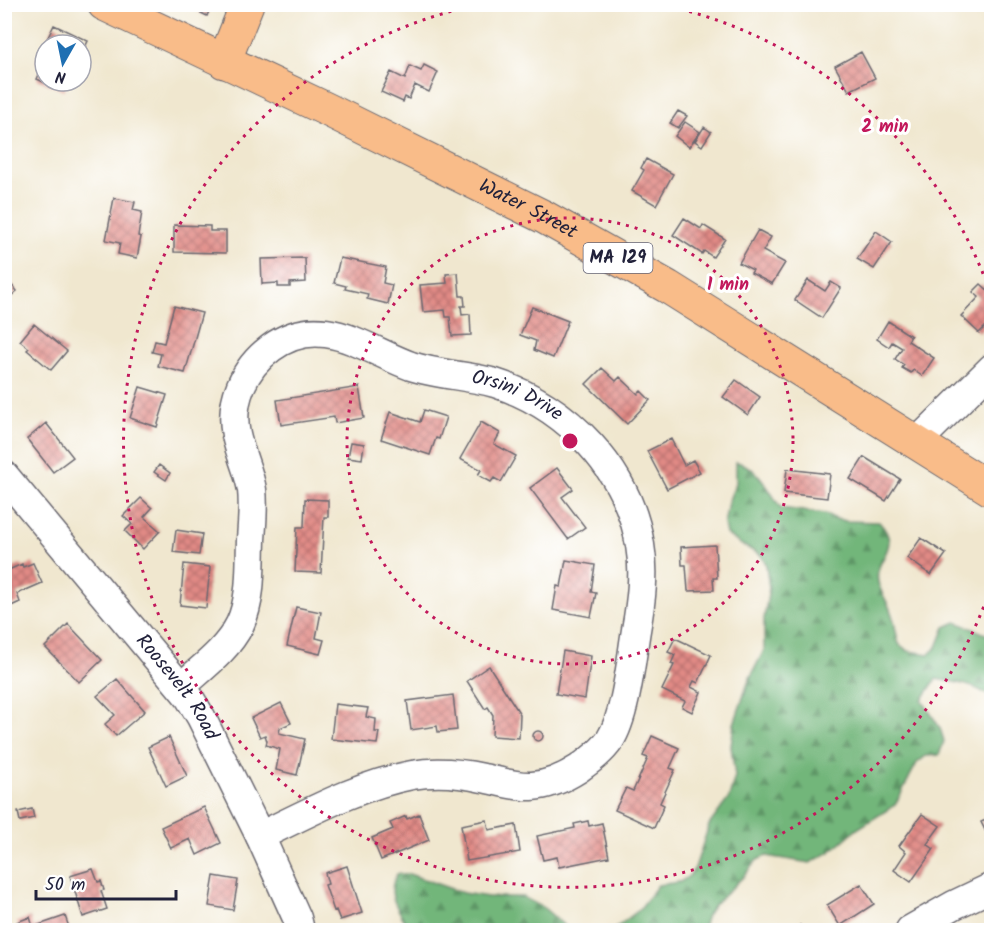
<svg xmlns="http://www.w3.org/2000/svg" width="996" height="935" font-family="Kalam,sans-serif">
<defs>
<pattern id="forest-firs" width="22" height="20" patternUnits="userSpaceOnUse" patternTransform="scale(1.5)"><rect width="22" height="20" fill="#72b67a"/><path d="M5 1l3.5 6h-7zM16 11l3.5 6h-7z" fill="#5d9465"/></pattern>
<pattern id="building-cross-hatch" width="8" height="8" patternUnits="userSpaceOnUse" patternTransform="scale(1.5)"><rect width="8" height="8" fill="#e18a85"/><path d="M0 0l8 8M0 8l8-8" fill="none" stroke="#b6706e"/></pattern>
</defs>
<rect width="100%" height="100%" fill="#fff"/>
<filter id="ink" filterUnits="userSpaceOnUse"><feTurbulence type="fractalNoise" baseFrequency=".0167" numOctaves="2"/><feDisplacementMap in="SourceGraphic" scale="12" xChannelSelector="R" yChannelSelector="G"/><feConvolveMatrix kernelMatrix="1 2 1 2 8 2 1 2 1" color-interpolation-filters="sRGB"/></filter>
<filter id="wash" filterUnits="userSpaceOnUse"><feTurbulence type="fractalNoise" baseFrequency=".008" numOctaves="4" result="noise"/><feDisplacementMap in="SourceGraphic" scale="24" xChannelSelector="R" yChannelSelector="G"/><feGaussianBlur stdDeviation="1.35" result="paint"/><feColorMatrix in="noise" values="0 0 0 0 0 0 0 0 0 0 0 0 0 0 0 0 0 1.4 0 .05"/><feComposite in="paint" operator="in"/></filter>
<g filter="url(#wash)">
<rect width="100%" height="100%" fill="#f0e7cf"/>
<path fill="url(#forest-firs)" stroke="#4a6c5a" stroke-width="1.5" d="M736,462C759,466 768,490 781,508L825,514L836,519L846,521L879,522C904,549 873,557 878,582C880,592 888,602 891,612C895,622 896,634 899,644L908,651L929,654L937,647L945,627L956,622L991,636V697C975,685 956,682 936,679L922,700L940,728L944,741L939,755L926,756L917,763L895,805L854,831L830,852L810,863L766,856L757,860L743,877L713,906L707,915L702,930H613L639,910L658,885L680,882L689,876L695,868L709,825L729,798L735,776L731,746L734,724L749,680L764,650V619L769,588L766,565L761,555L742,545L726,534L724,524L728,502L736,483Z
M397,874H409L463,893L488,897H523L544,908L569,930H410C400,910 384,897 397,874Z"/>
<g id="blocks">
<path fill="url(#building-cross-hatch)" d="M183,4H212L207,16Z
M54,25L88,41L81,55V45H45V81H68L64,91L37,79L43,66L36,62Z
M861,52L875,78L849,91L835,66Z
M424,65L438,72L429,92L415,85L409,99L405,97L403,102L381,92L391,72L405,79L410,66L421,71Z
M678,111L687,116L678,128L670,123Z
M685,122L700,132L689,147L675,136Z
M704,127L711,132L702,146L695,141Z
M646,159L673,174L656,205L632,191L644,170L641,168Z
M114,198L135,202L133,210L142,212L138,236L141,237L137,258L118,254L120,243L106,240Z
M684,218L701,229L703,225L725,239L713,257L704,251L702,254L673,235Z
M174,225L210,226V231H226V253L174,252Z
M758,230L771,237L763,251L785,263L772,284L751,273L753,270L739,263Z
M876,231L892,242L874,269L857,259Z
M305,258L306,282L290,283V287H278V283L262,284L261,259Z
M340,258L386,267L383,283L392,285L388,304L367,299L368,294L345,289L346,286L334,283Z
M458,273L460,296H464L465,306H461L462,315L470,314L471,335L452,336L450,317H446L445,310L423,312L420,285L447,283L446,274Z
M4,277L17,291L4,302Z
M808,280L825,291L831,282L841,288L822,318L795,300Z
M981,284L992,294V320L979,333L961,316L979,297L973,292Z
M174,306L202,313L185,373L158,366L161,354L152,352L155,341L164,343Z
M532,307L568,321L553,358L534,350L536,341L520,335Z
M888,321L911,336L908,341L934,358L922,376L913,370L911,373L902,368L904,365L895,359L902,348L892,342L889,347L877,339Z
M34,324L67,351L51,370L27,350L29,348L20,341Z
M602,368L616,381L620,377L638,394L641,391L650,400L627,424L586,384Z
M736,380L760,397L748,415L723,397Z
M140,387L167,395L157,427L130,418Z
M359,387L364,418L335,423L334,417L281,425L277,400Z
M424,410L446,417L439,439L436,438L430,455L381,439L390,412L420,422Z
M481,422L500,433L494,444L516,456L501,482L494,478L491,482L478,475L481,470L460,459Z
M46,423L73,457L53,472L27,439Z
M671,439L684,465L693,460L700,472L667,489L647,451Z
M351,442L364,444L362,459L348,457Z
M864,457L900,479L886,501L850,479Z
M159,465L170,473L166,480L154,472Z
M557,468L573,489L562,497L585,527L568,539L530,488Z
M787,469L830,474L827,498L784,493Z
M141,498L152,508L144,517L160,531L143,549L125,531L132,524L123,516Z
M305,499L328,500V517H324L321,573L295,572L297,527H304Z
M176,530L202,534L199,555L173,552Z
M921,538L946,554L931,575L907,558Z
M715,545L717,578H713L714,590L688,591L686,565H682L681,547Z
M566,560L595,565L591,592L596,593L591,617L553,610L557,586L561,587Z
M33,563L42,583L17,594L20,602L9,607L4,599V572L22,564L23,567Z
M184,564L210,567L206,608L180,605Z
M296,607L321,612L316,638L324,640L320,654L287,646Z
M68,624L102,660L79,682L45,647Z
M675,638L711,655L698,683L694,681L691,687L701,692L692,712L682,707L685,701L662,690L674,665L671,664L675,655L668,652Z
M563,651L591,656L585,699L556,694Z
M489,666L520,714L519,738L492,736L493,715L488,707L485,709L467,681Z
M117,679L145,711L116,736L105,724L115,715L97,696Z
M453,695L457,730L438,732L437,726L411,730L407,701Z
M281,703L291,723L280,728L279,733L305,739L297,775L276,770L280,749L266,745L267,741L265,735L260,737L251,718Z
M335,704L368,708L366,717L376,719L375,732H379L377,744L331,739Z
M533 736a5 5 0 1 1 10 0a5 5 0 1 1-10 0Z
M652,736L679,748L670,768L675,770L660,803L664,805L654,828L615,810L626,788L633,791L648,758L643,756Z
M169,737L187,776L166,786L148,747Z
M204,807L221,843L197,855L190,839L171,848L161,827Z
M32,809L34,818L20,821L18,812Z
M419,814L429,840L381,860L372,838L393,829L390,823L406,816L407,819Z
M922,814L940,826L927,844L934,849L911,882L894,870L906,852L899,846Z
M992,817V844L981,822Z
M487,820L489,830L516,825L520,852L467,861L461,825Z
M588,821L589,826L602,823L609,857L559,867L557,857L543,860L537,836L575,828L574,824Z
M347,866L362,913L340,920L336,910L334,911L325,885L328,884L325,873Z
M93,869L98,882L101,881L104,890L101,891L107,909L83,917L70,876Z
M214,876L238,880L233,910L209,906Z
M861,884L874,904L840,926L827,905Z
M65,916L70,930H20L17,922L30,917L33,927Z
M800,925L804,930H792Z"/>
</g>
</g>
<g filter="url(#ink)">
<use href="#blocks" fill-opacity="0" stroke="#6a676f" stroke-width="1.5"/>
<g fill="none" stroke-linecap="round" stroke-linejoin="round">
<defs>
<g id="minor">
<path d="M916,443L992,368"/>
<path id="s1" d="M4,475L189,697L201,717L260,836L297,918L300,930"/>
<path id="s2" d="M182,686C203,667 227,650 240,624C252,598 250,567 251,540C252,523 254,506 252,490C249,471 240,454 236,435C229,401 244,368 271,348C321,311 364,349 411,366C438,375 467,375 495,383C567,406 628,469 640,545C645,573 641,602 636,630C631,660 626,715 610,740C602,752 589,761 578,769C564,778 549,785 532,786C515,787 499,781 483,778C460,773 435,771 412,775C359,785 308,813 260,836"/>
<path d="M910,930L954,905L992,887"/>
</g>
<g id="major">
<path id="s3" d="M104,4L326,109L544,217L668,287L992,490"/>
<path d="M224,62L247,4"/>
</g>
</defs>
<use href="#minor" stroke="#6a676f" stroke-width="31"/>
<use href="#major" stroke="#6a676f" stroke-width="35"/>
<use href="#minor" stroke="#fff" stroke-width="28"/>
<use href="#major" stroke="#f9bc89" stroke-width="33"/>
</g>
</g>
<g fill="none" stroke="#c2185b" stroke-width="3" stroke-dasharray="3 6">
<circle cx="570" cy="441" r="223"/>
<path d="M990 590A446 446 0 1 1 477 5M663 5A446 446 0 0 1 990 292"/>
</g>
<g text-anchor="middle" dominant-baseline="central" stroke-width="6" stroke-linejoin="round" paint-order="stroke">
<rect fill="#fff" stroke="#646476" stroke-width="1.5" x="583.5" y="243" width="69" height="30" rx="4.5"/>
<g font-size="18" font-weight="bold" fill="#22223b">
<text x="618" y="258">MA 129</text>
</g>
<g font-size="20" fill="#22223b" stroke="#fff">
<text stroke="none"><textPath href="#s3" startOffset="471">Water Street</textPath></text>
<text stroke="none"><textPath href="#s2" startOffset="638">Orsini Drive</textPath></text>
<text stroke="none"><textPath href="#s1" startOffset="274">Roosevelt Road</textPath></text>
</g>
</g>
<circle cx="570" cy="441" r="9" fill="#c2185b" stroke="#fff" stroke-width="3"/>
<g font-size="18" text-anchor="middle" font-weight="bold" fill="#c2185b" stroke="#fff" stroke-width="6" stroke-linejoin="round" paint-order="stroke">
<text x="885" y="132">2 min</text>
<text x="728" y="290">1 min</text>
</g>
<rect width="996" height="935" fill="none" stroke="#fff" stroke-width="24"/>
<g transform="translate(63 63) rotate(189)"><circle r="28" fill="#ffffff" stroke="#a7a7b1" stroke-width="1.5"/>
<path d="M0-4.5L10 22L0 15L-10 22Z" fill="#1f6fb2"/>
<text y="-9" font-size="16" font-weight="bold" text-anchor="middle" fill="#22223b">N</text>
</g>
<path d="M36 890v9h140v-9" fill="none" stroke="#22223b" stroke-width="3"/>
<text x="45" y="890" font-size="18" fill="#22223b" stroke="#ffffff" stroke-width="4.5" paint-order="stroke">50 m</text>
</svg>
